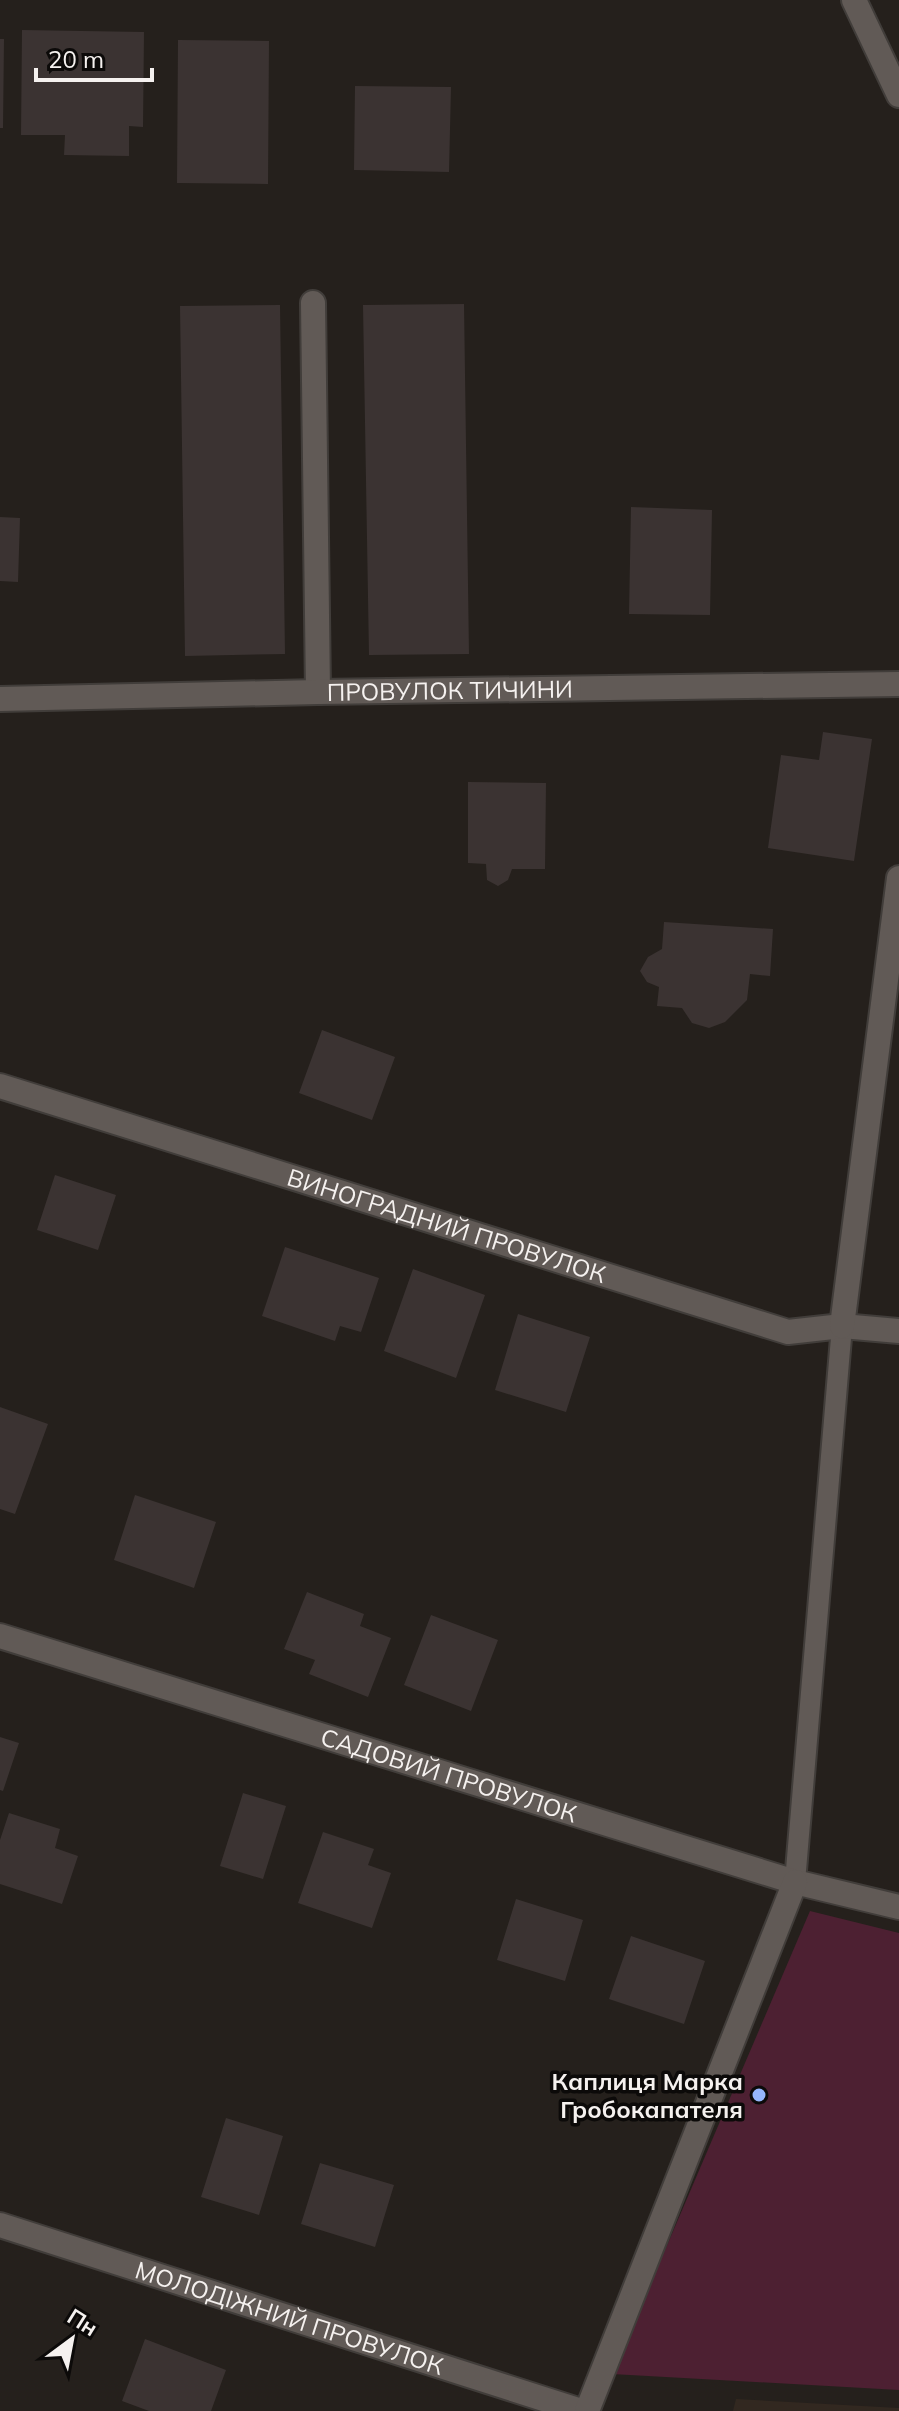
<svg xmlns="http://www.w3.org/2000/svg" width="899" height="2411" font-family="Mulish,sans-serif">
<rect width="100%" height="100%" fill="#25201c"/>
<path fill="#322820" d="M736,2399L899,2408V2411H733Z"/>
<path fill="#4d2032" d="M810,1911L899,1933V2390L612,2374Z"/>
<path fill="#3b3332" d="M22,30L144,32L143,127L129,126V156L64,155L65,135H21Z
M0,39H4L3,128H0Z
M178,40L269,41L268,184L177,183Z
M355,86L451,87L449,172L354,170Z
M464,304L469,654L369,655L363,305Z
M280,305L285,654L185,656L180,306Z
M631,507L712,510L710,615L629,614Z
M0,517L20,518L18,582L0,581Z
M823,732L872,739L854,861L768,848L781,755L819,760Z
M468,782L546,783L545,869H512L508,880L498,886L487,880L486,864L468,863Z
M664,922L773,929L770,976L750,974L747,1000L725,1022L709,1028L692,1023L682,1008L657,1006L659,987L647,982L640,971L648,957L662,949Z
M322,1030L395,1057L372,1120L299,1093Z
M55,1175L116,1195L98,1250L37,1230Z
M285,1247L379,1278L361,1332L340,1326L335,1341L262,1316Z
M413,1269L485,1295L456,1378L384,1351Z
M518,1314L590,1337L566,1412L495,1390Z
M0,1407L48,1424L15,1514L0,1509Z
M135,1495L216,1522L194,1588L114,1560Z
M307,1592L364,1614L360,1626L391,1638L368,1697L309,1674L315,1660L284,1649Z
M431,1615L498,1640L471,1711L404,1685Z
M0,1737L19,1743L3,1791L0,1790Z
M243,1793L286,1806L263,1879L220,1866Z
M9,1813L60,1829L55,1848L78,1856L62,1904L0,1884V1840Z
M323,1832L374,1849L368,1865L391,1873L372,1928L298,1903Z
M516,1899L583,1920L565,1981L497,1960Z
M631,1936L705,1961L684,2024L609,1999Z
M226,2118L283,2136L259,2215L201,2197Z
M320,2163L394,2185L375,2247L301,2224Z
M145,2339L226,2370L211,2411H149L122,2401Z"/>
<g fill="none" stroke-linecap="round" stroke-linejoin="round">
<defs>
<path id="lane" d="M795,1882L842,1326"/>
<g id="street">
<path d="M854,0L899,95"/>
<path d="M313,303L318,692"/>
<path id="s1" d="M0,699L318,692L899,684"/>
<path id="s2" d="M0,1086L788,1332L842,1326L899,1331"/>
<path d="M842,1326L899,878"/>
<path id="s3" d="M0,1636L795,1882L899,1907"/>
<path id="s4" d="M0,2225L581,2411"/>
<path d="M587,2411L795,1882"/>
</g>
</defs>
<use href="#lane" stroke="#413d3a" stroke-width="24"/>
<use href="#street" stroke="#413d3a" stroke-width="28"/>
<use href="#lane" stroke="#615a56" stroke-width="20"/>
<use href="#street" stroke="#615a56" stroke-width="24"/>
</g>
<circle fill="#96b6fd" stroke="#0c0a09" stroke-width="3" cx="759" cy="2095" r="8"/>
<g text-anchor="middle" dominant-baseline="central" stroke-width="7" stroke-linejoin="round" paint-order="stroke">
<g font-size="24" fill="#f5f1ef" stroke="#0c0a09">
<text stroke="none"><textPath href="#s1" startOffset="450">ПРОВУЛОК ТИЧИНИ</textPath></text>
<text stroke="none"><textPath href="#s2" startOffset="468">ВИНОГРАДНИЙ ПРОВУЛОК</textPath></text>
<text stroke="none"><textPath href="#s3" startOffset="470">САДОВИЙ ПРОВУЛОК</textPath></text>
<text stroke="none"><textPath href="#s4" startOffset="304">МОЛОДІЖНИЙ ПРОВУЛОК</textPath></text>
</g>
<g font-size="24" font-weight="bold" fill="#f5f1ef" stroke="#0c0a09" text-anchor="end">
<text x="743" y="2081">Каплиця Марка<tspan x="743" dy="28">Гробокапателя</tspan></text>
</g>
</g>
<g transform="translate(72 2339) rotate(32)" stroke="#0c0a09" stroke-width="6" paint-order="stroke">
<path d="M0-6L14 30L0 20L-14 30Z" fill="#f5f1ef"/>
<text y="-12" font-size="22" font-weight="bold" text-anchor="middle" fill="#f5f1ef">Пн</text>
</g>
<path d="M36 68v12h116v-12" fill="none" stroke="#f5f1ef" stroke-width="4"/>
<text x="48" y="68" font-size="24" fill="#f5f1ef" stroke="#0c0a09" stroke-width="6" paint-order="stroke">20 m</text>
</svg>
